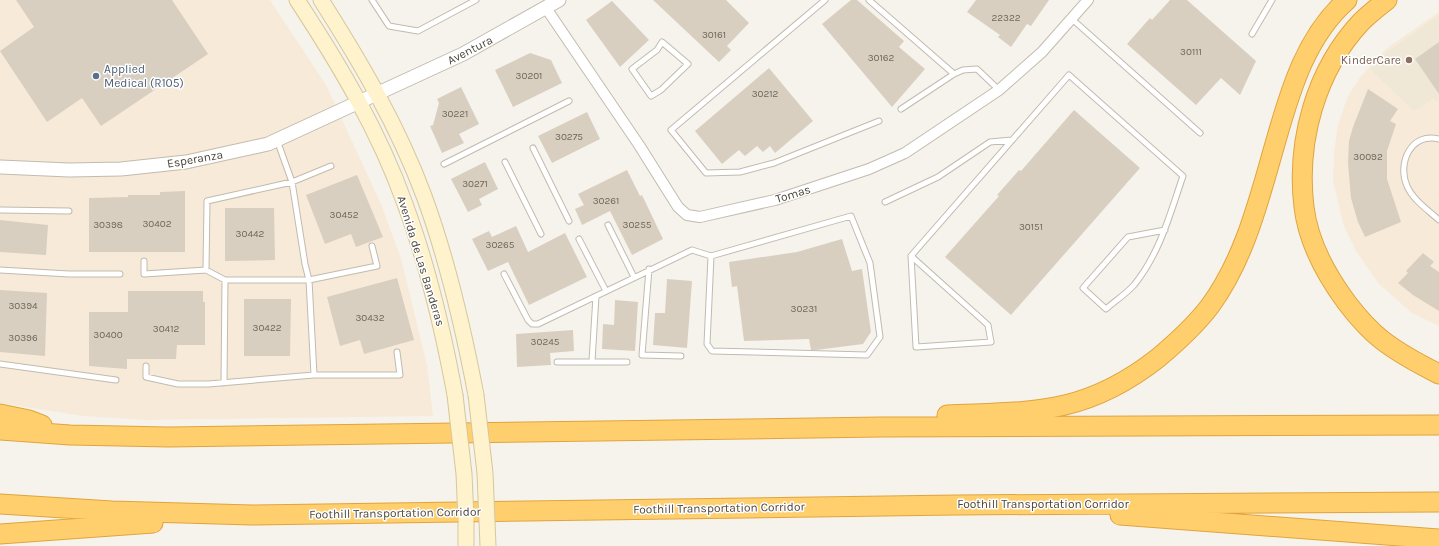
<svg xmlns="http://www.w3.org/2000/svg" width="1439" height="546" font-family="Karla,sans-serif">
<rect width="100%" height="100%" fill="#f6f3ec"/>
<path fill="#f7ead8" d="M0,0H270L326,85L381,204L401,259L427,365L433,416L145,420L83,416L0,403Z
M1439,12V326L1412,313L1379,284L1356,251L1344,227L1333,180L1334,153L1338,125L1347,98L1361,76L1387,48Z"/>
<path fill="#efe8d6" d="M1439,15V100L1437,102L1434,98L1414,111L1370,69L1389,51Z"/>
<path fill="#d8cfc1" d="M16,0H172L208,54L101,126L82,98L47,122L0,51L34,27Z
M653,0H726L749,23L727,46L731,50L719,62Z
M851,0H857L904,41L899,47L925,69L892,107L822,24Z
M976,0H1049L1031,26L1027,24L1011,47L998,37L1000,35L967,12Z
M1170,0H1187L1256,61L1240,95L1221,78L1196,105L1127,44L1150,18L1152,20Z
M612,1L649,40L620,67L586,20Z
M1439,42V94L1415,59Z
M530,53L551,60L562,83L513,107L495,70Z
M769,68L813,121L775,153L770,146L763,152L757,146L745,156L739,150L722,164L695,131Z
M461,87L479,124L459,134L464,143L442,153L430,126L433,125L439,103L437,99Z
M1368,89L1398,109L1390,121L1396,124L1387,151V179L1401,222L1365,237L1358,222L1351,198L1348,163L1349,141L1353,127Z
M1074,110L1140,168L1011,315L945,257L999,196L997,195L1019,170L1021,171Z
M587,112L600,139L552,163L538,136Z
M485,162L498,189L479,199L482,205L468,212L451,179Z
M627,170L640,196L642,195L663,239L632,255L610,211L582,225L575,209L584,205L578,194Z
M357,175L383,237L356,247L351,234L325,244L306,195Z
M185,191V252H89V198L128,197V195H160V192Z
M225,208H274L275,260L225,261Z
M0,220L48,225L46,255L0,252Z
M516,226L528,252L565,233L587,277L529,305L508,262L488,271L472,239L489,231L492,237Z
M842,239L852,271L862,269L871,332L863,344L816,350H811L809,339L744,341L737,286L732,287L729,262L797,252Z
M1423,253L1434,262L1430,266L1439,272V311L1413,295L1398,283L1408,273L1406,271Z
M397,278L414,340L364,354L360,340L340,346L327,297Z
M667,279L692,281L687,348L653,345L655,313H665Z
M0,290L47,293L45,356L0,352Z
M128,291H203V302H205V345H177L176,359H127V369L89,366V312H128Z
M244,299H291L290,356H244Z
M615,300L638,302L635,351L602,349L603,324L614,325Z
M573,330L574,351L550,353L551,365L517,367L516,334Z"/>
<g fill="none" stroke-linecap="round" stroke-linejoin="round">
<defs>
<path id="service" d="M372,0L389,26L418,31L476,0
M825,0L671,130L706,173L740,172L774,163L879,121
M869,0L954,74
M1072,19L1200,133
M1252,34L1272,0
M662,42L688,64L661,90L651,96L632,69L657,50Z
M901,109L954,74L963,70L977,69L999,90
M1439,139C1411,132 1397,163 1407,186C1413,200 1428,210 1439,220
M277,140L292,182L305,264L309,280L314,375
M533,148L569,221
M505,162L541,234
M444,164L569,101
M885,202L938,177L990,142L1012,140
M0,210L69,211
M851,216L870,263L880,337L867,355L712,351L707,344L711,256Z
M608,225L634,277
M579,239L606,291
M911,256L988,325L991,342L916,347L911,256L1069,75L1183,176C1170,214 1160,253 1134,285C1126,294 1115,301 1106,309L1083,288L1128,237L1165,230
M144,261V274L206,270L225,280H309L377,266L372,246
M649,269L642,355L681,356
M0,270L69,274H120
M206,270L207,201L292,182L331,166
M504,274L528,320L532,324H538L692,250L711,256
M592,361L596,296
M557,362H627
M0,364L116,380
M146,366V377L178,384H208L314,375H400L397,352
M224,383L225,280"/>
<path id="minor" d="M546,8L639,145L678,207L687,215L700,217L775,200L869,169L905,153L999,90L1042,52L1088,0"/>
<path id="tertiary" d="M0,167L69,170L121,169L186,162L268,144L463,54L559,0"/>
<path id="secondary" d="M297,0C339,64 379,131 405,204C428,266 443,330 455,395
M321,0C361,63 398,126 424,196C448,261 463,327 476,395
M466,519V546"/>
<path id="motorway" d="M1387,0C1378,7 1369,14 1361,22C1316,70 1296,141 1304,207C1308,241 1327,276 1347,303C1357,316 1369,330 1382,340C1400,354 1419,364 1439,374
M0,414L29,420L42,425
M947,415C985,413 1027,414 1065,405C1099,397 1130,380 1158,358C1177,342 1195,326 1210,306C1246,257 1260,195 1277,137C1291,88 1307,35 1347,0
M0,430L70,435L169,437L881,427L1439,425
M0,504L112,511L252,515L956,505L1439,502
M1120,515L1439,539
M0,534L153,523"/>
</defs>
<use href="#service" stroke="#c2bbae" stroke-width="7"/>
<use href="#minor" stroke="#c2bbae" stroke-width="12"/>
<use href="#tertiary" stroke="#c2bbae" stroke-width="15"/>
<use href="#secondary" stroke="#d6c79b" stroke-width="17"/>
<use href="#motorway" stroke="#e0a43c" stroke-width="21"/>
<use href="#service" stroke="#fff" stroke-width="5"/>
<use href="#minor" stroke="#fff" stroke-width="10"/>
<use href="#tertiary" stroke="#fff" stroke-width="13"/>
<use href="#secondary" stroke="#fff3cd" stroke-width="15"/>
<use href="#motorway" stroke="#ffcf6e" stroke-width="19"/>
<defs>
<path id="secondary-bridge" d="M455,395L464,474L466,519
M476,395L485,473L488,546"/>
</defs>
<use href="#secondary-bridge" stroke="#d6c79b" stroke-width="17" stroke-linecap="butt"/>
<use href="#secondary-bridge" stroke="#fff3cd" stroke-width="15"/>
</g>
<circle fill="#8d6e63" stroke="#fff" stroke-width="1.5" cx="1409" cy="60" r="4"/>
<circle fill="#5c6f8a" stroke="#fff" stroke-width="1.5" cx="96" cy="76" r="4"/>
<g text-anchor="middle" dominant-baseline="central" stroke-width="3" stroke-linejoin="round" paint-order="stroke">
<g font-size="10" fill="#6e675b">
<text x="1006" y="18">22322</text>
<text x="714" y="35">30161</text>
<text x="1191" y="52">30111</text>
<text x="881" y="58">30162</text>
<text x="529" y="76">30201</text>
<text x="765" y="94">30212</text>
<text x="455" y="114">30221</text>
<text x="569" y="137">30275</text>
<text x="1368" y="157">30092</text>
<text x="475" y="184">30271</text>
<text x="606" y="201">30261</text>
<text x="344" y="215">30452</text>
<text x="157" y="224">30402</text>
<text x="108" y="225">30398</text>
<text x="637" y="225">30255</text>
<text x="1031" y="227">30151</text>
<text x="250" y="234">30442</text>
<text x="500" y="245">30265</text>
<text x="23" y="306">30394</text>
<text x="804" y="309">30231</text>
<text x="370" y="318">30432</text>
<text x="267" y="328">30422</text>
<text x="166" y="329">30412</text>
<text x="108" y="335">30400</text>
<text x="23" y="338">30396</text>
<text x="545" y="342">30245</text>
</g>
<g font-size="12" fill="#4b4439" stroke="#fff">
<text transform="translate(470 50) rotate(-27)">Aventura</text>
<text transform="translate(195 159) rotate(-10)">Esperanza</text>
<text transform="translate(793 194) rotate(-17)">Tomas</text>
<text transform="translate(421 261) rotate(73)">Avenida de Las Banderas</text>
<text x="1043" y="504">Foothill Transportation Corridor</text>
<text transform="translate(719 508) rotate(-1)">Foothill Transportation Corridor</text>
<text transform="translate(395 513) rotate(-1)">Foothill Transportation Corridor</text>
</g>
<g font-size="12" fill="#785e54" stroke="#fff" text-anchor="end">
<text x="1401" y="60">KinderCare</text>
</g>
<g font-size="12" fill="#4e5e75" stroke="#fff" text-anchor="start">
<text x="104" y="69">Applied<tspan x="104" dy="14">Medical (R105)</tspan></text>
</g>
</g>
</svg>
